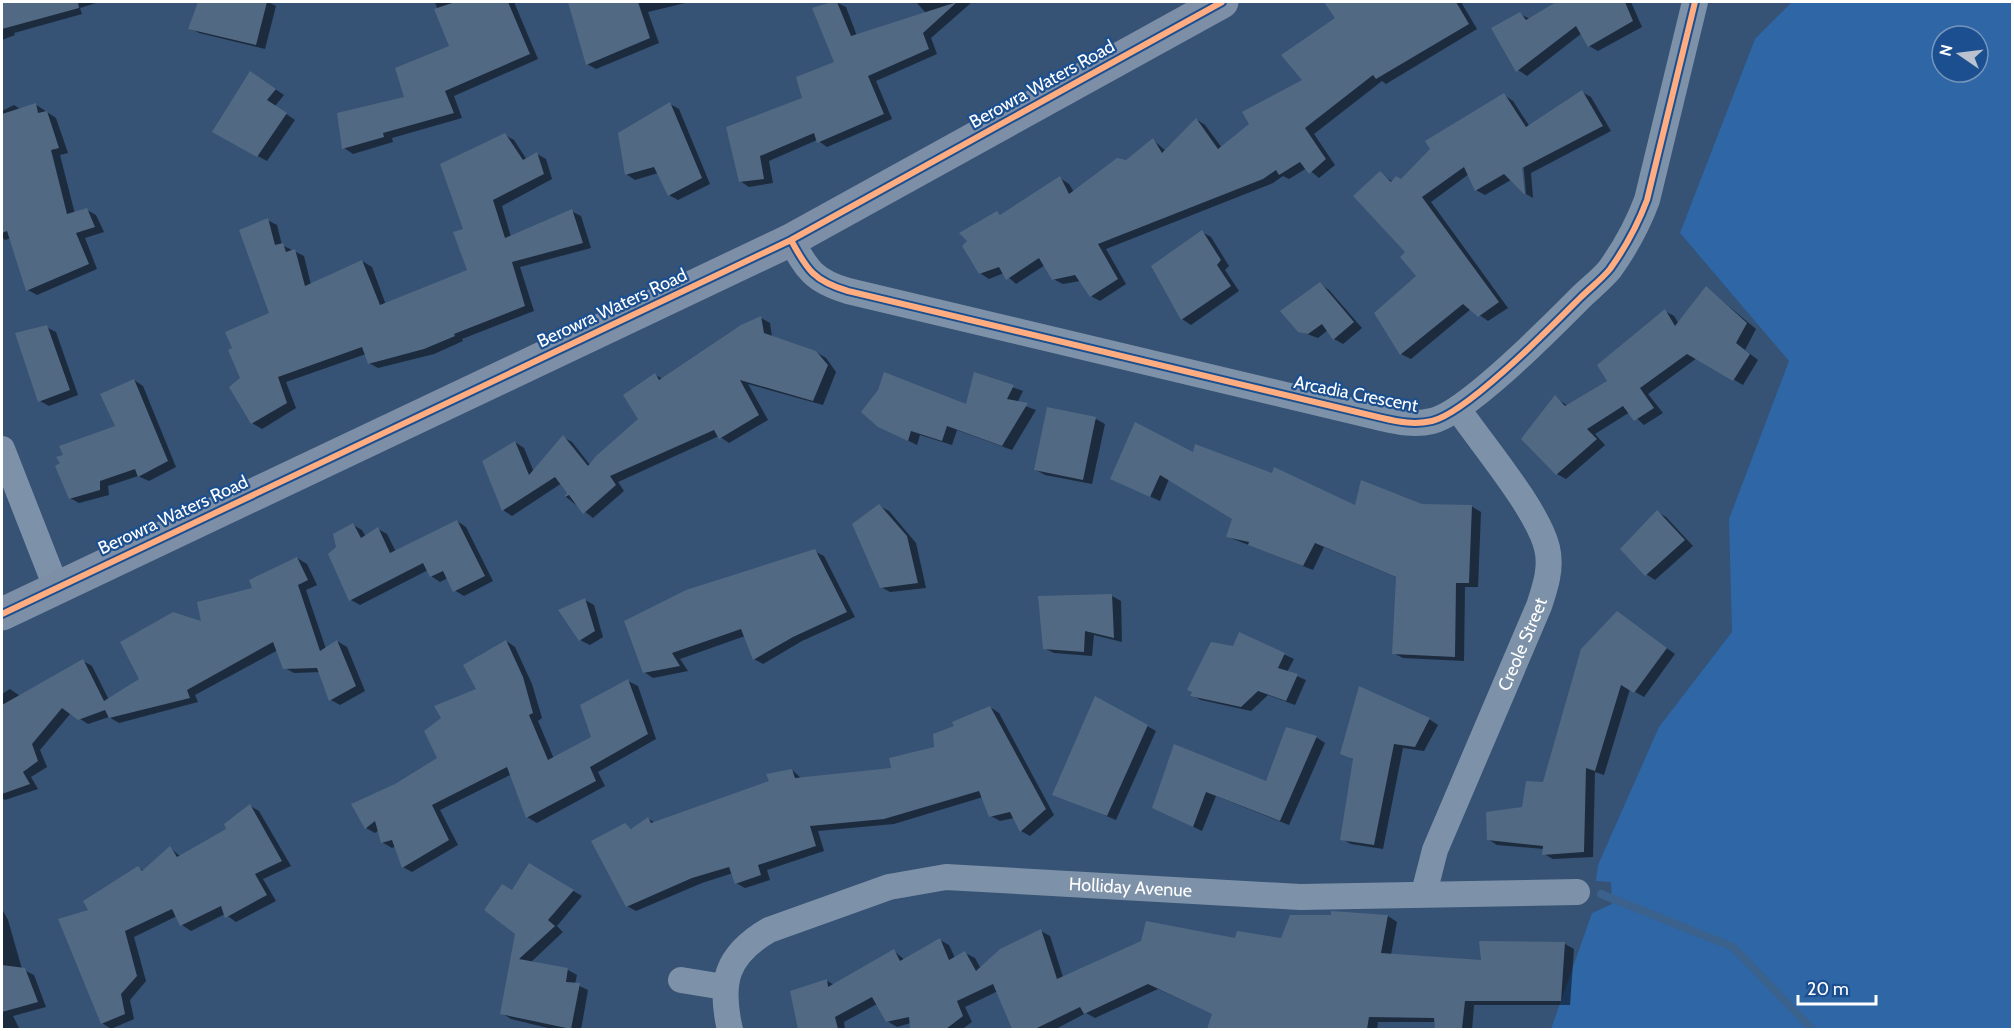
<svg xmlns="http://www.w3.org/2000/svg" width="2014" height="1031" font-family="Cabin,sans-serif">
<rect width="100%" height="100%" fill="#365274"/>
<path fill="#2f66a5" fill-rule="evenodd" d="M1792,2H2012V1029H1551L1592,913L1612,904L1611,882L1596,881L1598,865L1659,727L1732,632L1729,519L1789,361L1680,233L1755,39ZM1942,36H1978V72H1942Z"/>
<path fill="#0007" d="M2,2H99L80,8L82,14L14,33L15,35L2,40Z
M200,2H268L276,6L265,49L199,33L190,28Z
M435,2H514L538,59L454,96L462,118L392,138L393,142L353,154L344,148L406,98L451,47Z
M570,2H689L648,12L659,43L596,69L587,64Z
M836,2L846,7L857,36L926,13L916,2H972L931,38L937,54L876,81L892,119L827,147L817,140L769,161L773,183L749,187L740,181L804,99L836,63L814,9Z
M1336,2H1386L1390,8L1400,2H1461L1477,29L1386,84L1382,81L1314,134L1335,165L1319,178L1307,168L1289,179L1283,176L1273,183L1106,249L1126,284L1100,301L1091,296L1080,281L1063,284L1053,279L1045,265L1016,284L1004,273L989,279L980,273L997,213L1002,216L1060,178L1069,184L1074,192L1127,162L1153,140L1166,151L1196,119L1205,125L1222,148L1305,80L1337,18L1329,6Z
M1559,2H1631L1642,27L1598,51L1589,46L1582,33L1527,76L1518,70L1520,14L1530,19Z
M259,78L284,95L275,106L295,120L267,161L223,137Z
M1582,92L1591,97L1611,131L1531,173L1533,198L1526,194L1523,160L1511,180L1485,195L1476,190L1469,174L1431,202L1508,308L1488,321L1471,309L1411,359L1401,354L1418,276L1407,252L1380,173L1393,182L1401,180L1504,95L1513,101L1530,127Z
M35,104L56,118L68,153L60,155L75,214L87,210L96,215L104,232L85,238L97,269L37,295L28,290L11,238L5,240L2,237V111L14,105L20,109Z
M670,104L679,109L710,184L678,200L669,195L658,173L635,180L626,174Z
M505,135L514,140L527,160L537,154L546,159L552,179L502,206L511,237L571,211L581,216L591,248L520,267L534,311L462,339L463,341L434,354L378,368L369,363L366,354L286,382L296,408L262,429L252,423L231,387L242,379L271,314L267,220L277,225L282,245L304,256L311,285L362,261L372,267L386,305L468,271L465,230Z
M1202,232L1211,237L1229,266L1225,270L1239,291L1191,325L1182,319L1153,266Z
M1320,284L1329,290L1362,328L1343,344L1334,339L1328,330L1318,338L1299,331Z
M1707,288L1756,329L1745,350L1758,360L1743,385L1697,358L1648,394L1663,413L1644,425L1630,412L1595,434L1605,445L1566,479L1557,474L1555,397L1568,406L1609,382L1665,311L1674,316L1679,324Z
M761,318L770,323L772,337L816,352L826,358L836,372L823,405L748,384L768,420L729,443L719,436L618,482L624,491L593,518L566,497L569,493L562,483L512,516L503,510L484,461L515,442L524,448L534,472L563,437L572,442L590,465L640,420L655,375L663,379Z
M46,327L56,332L78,395L49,406L40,401Z
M975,374L1023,391L1017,403L1036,410L1012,450L957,430L952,445L920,435L917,445L889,431L967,407Z
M134,380L143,386L176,467L149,481L138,476L108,486L109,495L79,503L70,498L117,426Z
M1096,419L1105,424L1092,484L1045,475L1036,470Z
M1194,454L1356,508L1471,506L1481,512L1478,587H1465L1464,661L1403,658L1393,653L1398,578L1324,547L1313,570L1228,537L1234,518L1169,479L1160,501L1121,483Z
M879,506L889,511L916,543L926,588L890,592L881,587Z
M1657,512L1666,517L1693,546L1655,580L1646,574Z
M457,521L466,527L493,581L464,596L454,590L448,578L440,582L431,576L428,570L360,605L351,600L338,547L353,525L362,530L366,537L378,529L387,534L396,552Z
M814,551L824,556L855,617L802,641L763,664L754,659L745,636L680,659L688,671L653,678L644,672Z
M297,558L307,564L317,585L306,590L326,649L337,641L347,647L365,691L340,705L331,700L321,672L294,673L285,668L278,650L195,695L198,702L119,723L109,717L88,724L71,713L40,750L47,767L31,777L38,789L5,800L2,798V694L10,689L20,696L83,661L92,666L109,700L141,680L203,623Z
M1112,596L1121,601L1122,642L1094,635L1092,656L1054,653L1044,648Z
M585,600L594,605L603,637L590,645L580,640Z
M1626,619L1675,654L1644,697L1630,689L1604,775L1595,772L1593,857L1553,859L1544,854V849L1497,845L1488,839L1523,808L1544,783Z
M1240,634L1294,659L1287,672L1306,680L1295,705L1268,695L1251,711L1201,700L1192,695L1234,648Z
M506,641L515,647L532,684L542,718L538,721L554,759L593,737L628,681L638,686L656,739L598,772L605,786L537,823L527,817L512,774L440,810L458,845L412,872L403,867L396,846L392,848L382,842L379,830L375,833L366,828L395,785L439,759Z
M1102,701L1156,731L1116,820L1054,794Z
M990,707L999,713L1054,815L1030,836L1021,831L1014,818L1000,821L991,816L983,797L894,824L818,831L824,851L767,870L770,880L745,888L736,883L733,873L702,883L636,911L627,906L625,825L633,830L648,819L656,823L771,781L792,770L802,779L893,770L936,748L956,727Z
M1429,719L1438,725L1424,751L1403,748L1383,849L1351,844L1342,839L1354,760L1342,753Z
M1316,737L1325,743L1289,825L1216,796L1202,831L1163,812L1175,746L1267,783Z
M250,806L259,811L291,866L263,879L276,901L236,922L225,914L191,931L182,925L177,916L134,937L146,981L130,1000L134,1019L111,1029L102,1023L90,911L138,868L144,871L170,848L181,857L228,830Z
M529,865L582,896L557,926L563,932L530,963L568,970L577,975L575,984L588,990L581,1030H556L511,1019L502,1013L516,933L513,892Z
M2,909L8,920L22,969L34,975L46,1007L13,1016L20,1030H2Z
M1388,916L1397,922L1391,955L1483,962L1565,944L1574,949L1570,1005H1474L1472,1030H1436V1022H1378L1377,1030H1209L1213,1014L1158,989L1095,1018L1086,1013L1054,1030H1013L998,991L965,1007L972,1022L961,1030H912L911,1023L897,1027L887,1021L877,1004L844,1022L845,1030H800L792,992L826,980L834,985L894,951L905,960L940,940L949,945L955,958L965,953L975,958L981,969L1041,931L1050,936L1063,977L1236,940H1282Z"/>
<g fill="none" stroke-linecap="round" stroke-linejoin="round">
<path stroke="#3b618d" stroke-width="8" d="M1601,894L1733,947L1813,1030"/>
</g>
<path fill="#526984" d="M2,2H78L79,8L2,29Z
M198,2H267L256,45L188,29Z
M455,2H508L530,54L445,91L454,113L383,133L384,137L342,149L337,113L404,97L395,68L449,46L434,9Z
M568,2H638L650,38L586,65Z
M832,2H837L851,36L957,2L923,33L929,49L868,76L884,114L817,143L814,133L760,156L764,179L739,182L726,127L802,98L796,77L834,62L812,8Z
M1324,2H1456L1469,24L1376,79L1373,75L1305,128L1326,159L1309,174L1300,162L1279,175L1276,170L1263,179L1098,244L1118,279L1090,297L1075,275L1052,280L1039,258L1006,280L999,267L979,274L962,246L967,241L959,233L997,211L1000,215L1060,176L1069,194L1117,158L1126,160L1153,138L1162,153L1196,118L1218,149L1249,124L1242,112L1302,80L1281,55L1335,18Z
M1556,2H1625L1633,21L1588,47L1576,26L1516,72L1491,28L1520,12L1526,20Z
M250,71L276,89L267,100L287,113L257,157L212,132Z
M1582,90L1603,126L1522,168L1525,195L1504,174L1475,191L1464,167L1422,197L1499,302L1478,317L1463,304L1400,355L1374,313L1416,276L1400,257L1405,252L1353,196L1380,171L1391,182L1396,176L1401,179L1430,149L1425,141L1504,93L1526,127Z
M670,102L702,178L668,196L654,167L625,175L618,133Z
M36,103L38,113L47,111L59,148L51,150L67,214L87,208L95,227L76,233L89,264L26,291L7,231L2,233V114Z
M505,133L523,160L537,152L544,174L493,200L505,238L572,209L583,243L512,262L525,306L454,334L455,336L424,349L368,364L362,347L278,377L287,403L251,424L229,387L240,378L228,350L232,348L225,332L269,313L239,230L268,218L275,245L283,243L286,252L295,249L305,286L362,260L380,305L467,270L453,232L463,229L440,164Z
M1202,230L1221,260L1217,265L1231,286L1181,320L1151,266Z
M1320,282L1354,322L1333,340L1322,324L1308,334L1298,332L1280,311Z
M1706,286L1747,323L1736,343L1750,354L1733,381L1687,354L1640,388L1654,408L1634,421L1623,406L1587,429L1597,439L1556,475L1521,439L1555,395L1565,406L1607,381L1597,365L1665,309L1675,326Z
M761,316L764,333L816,351L828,365L813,401L740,380L759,415L719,439L714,430L610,476L616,485L583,514L569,495L564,497L567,493L555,477L502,511L482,461L515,441L529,475L563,435L588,466L596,456L638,419L623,395L655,373L659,380L741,325Z
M47,325L70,390L38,402L15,333Z
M884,372L966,404L974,372L1014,385L1007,399L1028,403L1002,446L947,426L942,441L911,431L908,441L878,427L861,412L878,390Z
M134,379L168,461L138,477L135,469L100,481V490L69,499L55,466L60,463L56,457L63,455L59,446L115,426L100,394Z
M1047,407L1096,417L1083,480L1034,470Z
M1135,422L1193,452L1195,444L1272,473L1274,467L1355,505L1361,480L1422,504L1472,505L1469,583H1456L1455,657L1392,654L1396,577L1315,543L1303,566L1248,545L1249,542L1226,537L1232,519L1160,475L1150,497L1110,479Z
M879,504L907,536L918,583L880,588L852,524Z
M1657,510L1685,540L1645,576L1620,549Z
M457,520L485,576L453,592L443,571L430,577L423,563L349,601L328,554L336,547L333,534L353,523L361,538L378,527L390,553Z
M815,549L847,612L793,637L753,660L741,629L672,653L680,666L643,673L624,621L686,590Z
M297,557L308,580L298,585L320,651L337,640L356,686L329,701L317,668L283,669L273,642L187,690L190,698L109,718L105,710L78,720L62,708L32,744L38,761L23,772L30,784L2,794V705L83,659L104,701L139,679L120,642L173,612L201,621L197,602L252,588L249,580Z
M1112,594L1114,638L1085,631L1084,652L1043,649L1038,596Z
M585,598L595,631L579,641L558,610Z
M1617,611L1667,648L1634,693L1621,685L1595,771L1586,768L1584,852L1542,855L1543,846L1487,840L1486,812L1522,807L1526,781L1543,782L1581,649Z
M1239,632L1285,653L1278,668L1298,674L1286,701L1258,691L1241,707L1190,696L1192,692L1187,690L1211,642L1233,646Z
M506,640L523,677L533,713L529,715L548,760L591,737L580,705L628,679L648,734L590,767L596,781L526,818L507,767L432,805L449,840L402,868L392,840L381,843L375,821L365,829L351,804L395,784L437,758L424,731L441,718L434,706L476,689L463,665Z
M1359,686L1430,718L1415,747L1394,744L1374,845L1340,840L1353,759L1340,754Z
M1095,696L1148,725L1107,816L1052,795Z
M990,706L1046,809L1020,832L1010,812L989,817L979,791L884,819L810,826L816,846L758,865L761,875L735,884L729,867L692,878L626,907L591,841L625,823L631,829L648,817L651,823L769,781L766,774L792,769L795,778L891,768L889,758L934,747L933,734L954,726L952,722Z
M1286,727L1317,736L1280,821L1206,792L1193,827L1152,808L1174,744L1266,781Z
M250,804L282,861L255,874L267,895L225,918L221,906L180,926L172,909L125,931L137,976L121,994L125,1014L101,1024L58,919L88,910L83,901L138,866L142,871L170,846L177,857L226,829L224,824Z
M529,863L574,890L548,920L555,926L519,959L568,968L566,982L580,983L571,1029L500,1014L515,934L484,910L502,884L512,890Z
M1331,911L1388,915L1381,953L1481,960L1479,941L1565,942L1561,1001H1465L1462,1029H1435L1434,1018L1369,1017L1367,1029H1207L1212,1014L1148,984L1084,1014L1080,1007L1035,1029H1012L993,984L957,1001L963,1016L946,1029H910L909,1017L886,1022L872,997L835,1017L838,1029H798L790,991L827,979L828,987L894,949L900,961L940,938L949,960L965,951L976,971L1000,949L1041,929L1057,979L1141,941L1146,921L1235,938L1237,931L1281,938L1290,915H1331Z
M2,965L25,968L38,1002L2,1012Z"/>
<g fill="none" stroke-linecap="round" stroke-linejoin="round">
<g stroke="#7d92a8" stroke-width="26">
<path d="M791,240C807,270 814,281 848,291L1382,418C1399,422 1415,425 1432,421C1467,413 1552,326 1580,298C1590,288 1602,279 1610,269C1625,248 1638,224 1647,200L1695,2"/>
<path d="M2,449L56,587"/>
<path id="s1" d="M1424,893L1435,850L1539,606C1545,588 1552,568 1547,548C1538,510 1482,444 1458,409"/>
<path d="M681,980L724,987"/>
<path id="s2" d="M730,1030C719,982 726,955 769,930L889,887L946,877L1300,897L1577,892"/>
</g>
<path stroke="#7d8ea7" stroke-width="33" d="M2,614L791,240L1222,2"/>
<defs>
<path id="cycleway" d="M791,240C807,270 814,281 848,291L1382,418C1399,422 1415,425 1432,421C1467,413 1552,326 1580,298C1590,288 1602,279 1610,269C1625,248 1638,224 1647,200L1695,2
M2,614L791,240L1222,2"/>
</defs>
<use href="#cycleway" stroke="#1b4f8f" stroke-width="10"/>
<use href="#cycleway" stroke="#ffac80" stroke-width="6"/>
</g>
<g text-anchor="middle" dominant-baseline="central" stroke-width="4.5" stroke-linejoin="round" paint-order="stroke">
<g font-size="18" fill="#fff" stroke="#1b4f8f">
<text transform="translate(1042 84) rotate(-29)">Berowra Waters Road</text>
<text transform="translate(612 308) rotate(-25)">Berowra Waters Road</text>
<text transform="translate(1356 394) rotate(11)">Arcadia Crescent</text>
<text transform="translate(173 515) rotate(-25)">Berowra Waters Road</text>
<text stroke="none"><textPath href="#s1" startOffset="268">Creole Street</textPath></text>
<text stroke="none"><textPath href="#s2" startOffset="488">Holliday Avenue</textPath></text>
</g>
</g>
<rect width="2014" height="1031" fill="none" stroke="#ffffff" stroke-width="6"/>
<g transform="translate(1960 54) rotate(284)"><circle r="28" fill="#1b4f8f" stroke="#7695bc" stroke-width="1.5"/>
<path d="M0-4.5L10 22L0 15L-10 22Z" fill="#b9c2ce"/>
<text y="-9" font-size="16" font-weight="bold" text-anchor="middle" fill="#ffffff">N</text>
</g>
<path d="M1798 995v9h78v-9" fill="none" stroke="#ffffff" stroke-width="3"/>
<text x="1807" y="995" font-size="18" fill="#ffffff" stroke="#1b4f8f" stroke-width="4.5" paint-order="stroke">20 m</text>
</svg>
